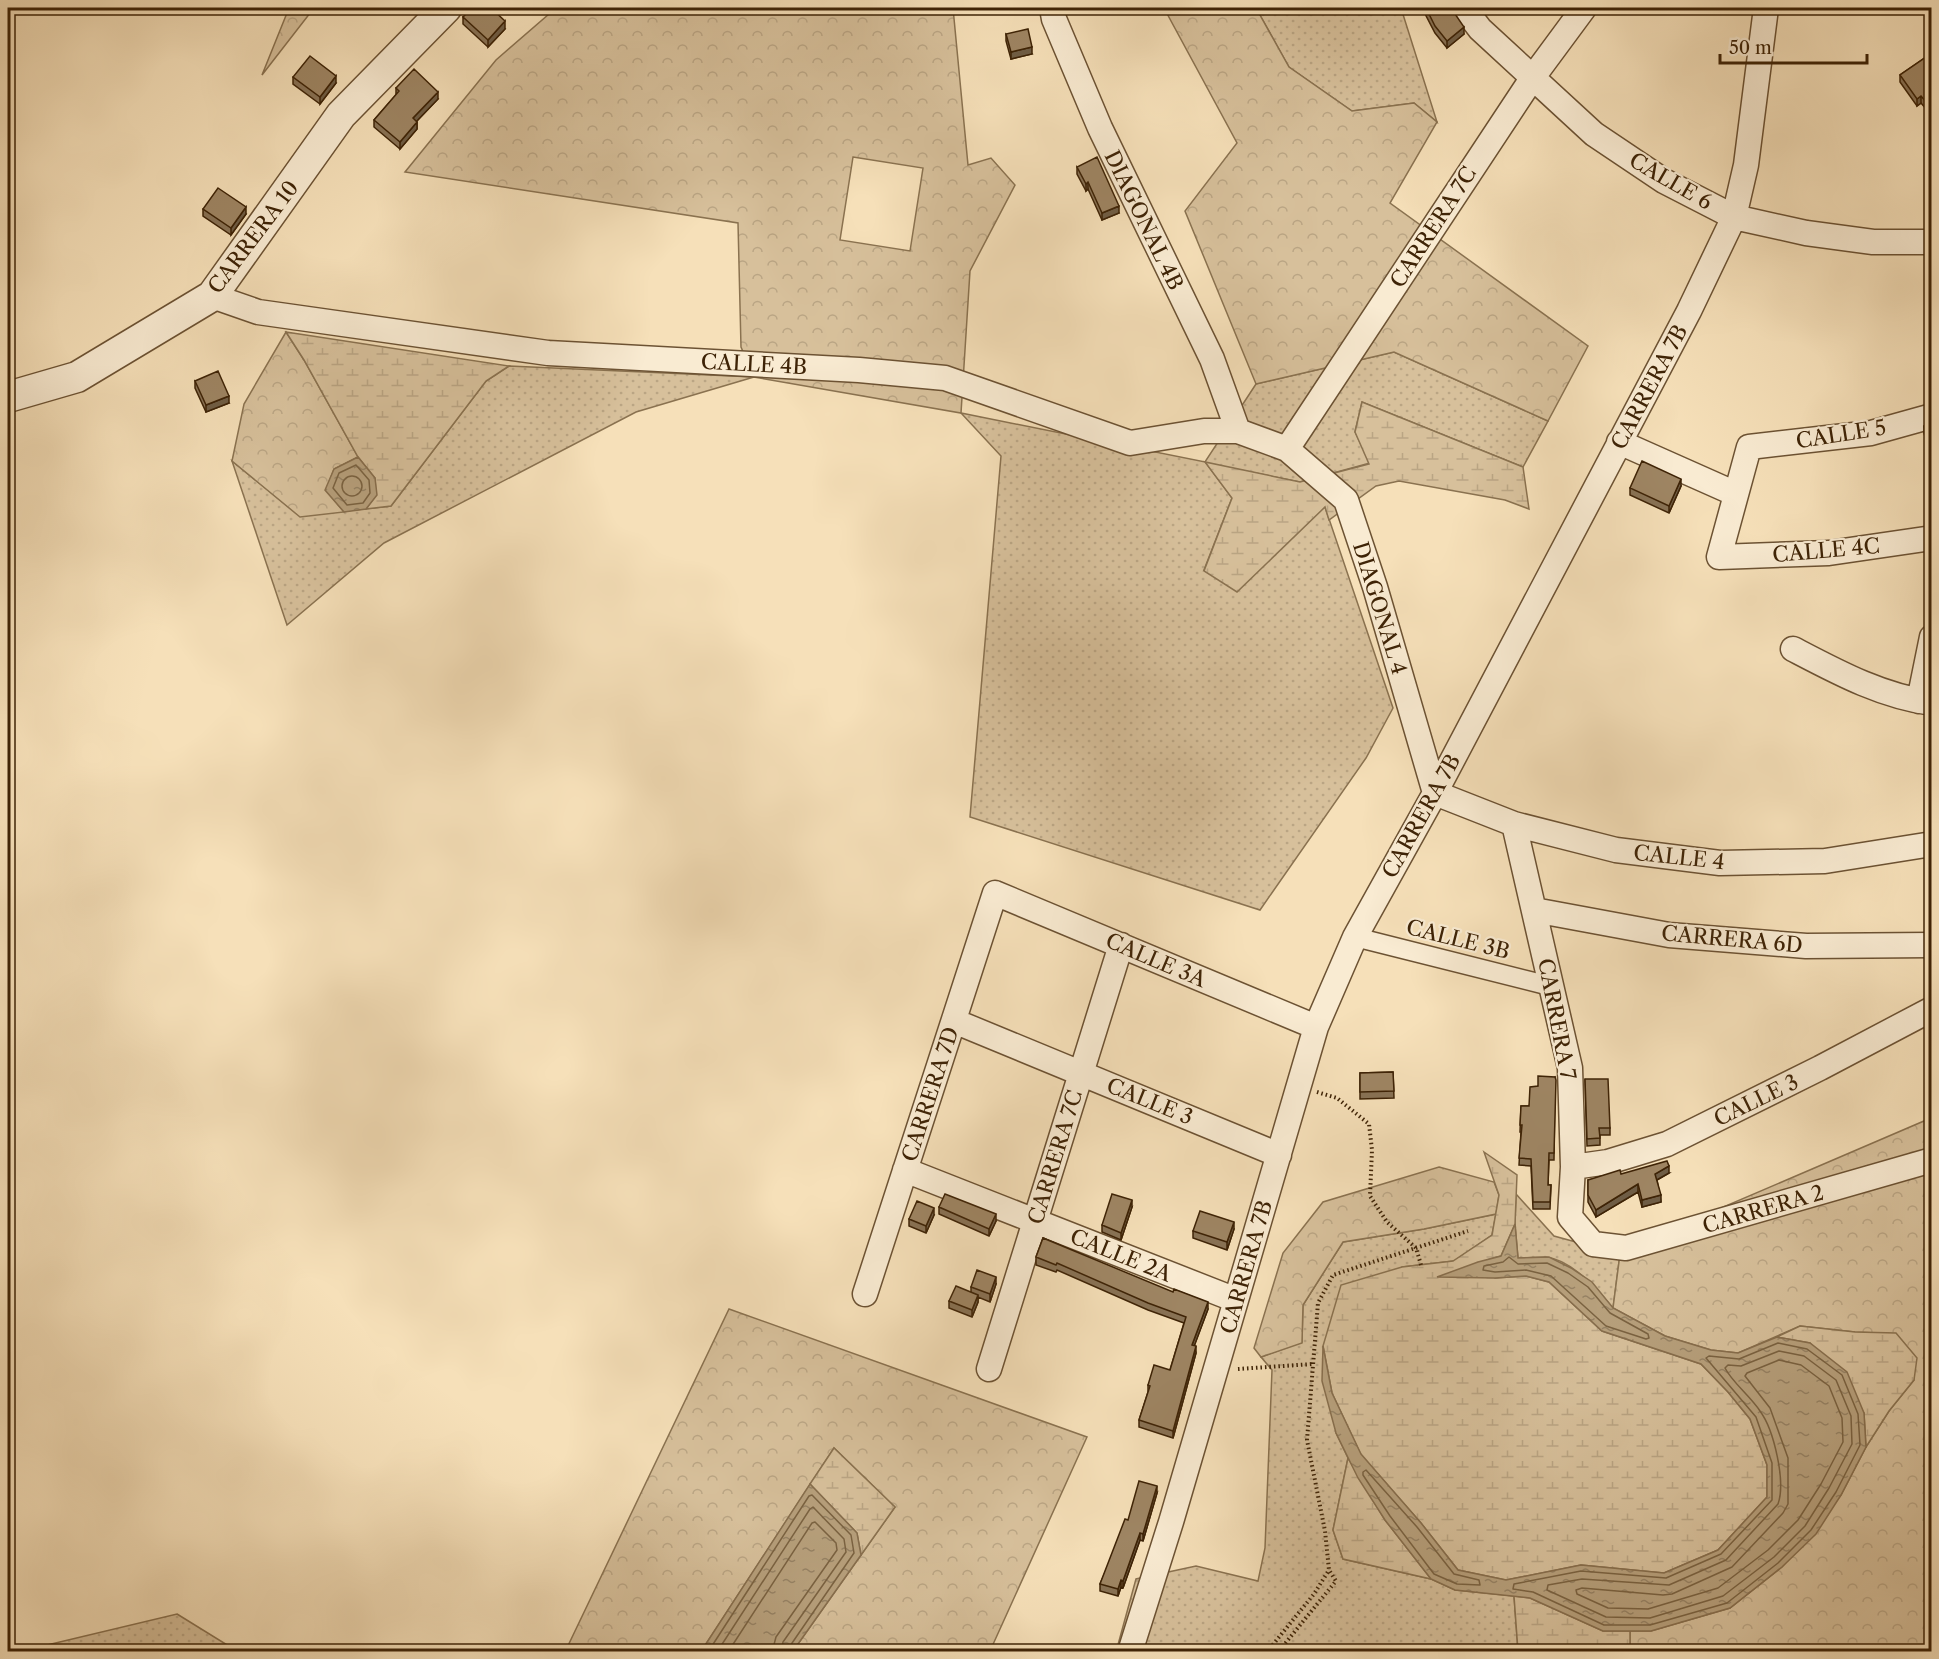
<svg xmlns="http://www.w3.org/2000/svg" width="1939" height="1659" font-family="'Libre Caslon Text',serif">
<defs>
<pattern id="grass-dots" width="8" height="8" patternUnits="userSpaceOnUse" patternTransform="scale(1.5)"><rect width="8" height="8" fill="#d7c09b"/><path d="M2 2h.1M6 6h.1" fill="none" stroke="#baa584" stroke-width="1.8" stroke-linecap="round"/></pattern>
<pattern id="forest-crowns" width="20" height="18" patternUnits="userSpaceOnUse" patternTransform="scale(1.5)"><rect width="20" height="18" fill="#d7c09b"/><path d="M2 6a3 3 0 1 1 6 0M12 15a3 3 0 1 1 6 0" fill="none" stroke="#baa584"/></pattern>
<pattern id="wetland-marsh" width="20" height="14" patternUnits="userSpaceOnUse" patternTransform="scale(1.5)"><rect width="20" height="14" fill="#d7c09b"/><path d="M1 5h8M5 5V1M11 12h8M15 12V8" fill="none" stroke="#baa584"/></pattern>
<pattern id="water-ripples" width="26" height="14" patternUnits="userSpaceOnUse" patternTransform="scale(1.5)"><rect width="26" height="14" fill="#b7a07c"/><path d="M2 4q2-2 4 0t4 0M15 11q2-2 4 0t4 0" fill="none" stroke="#968264"/></pattern>
</defs>
<rect width="100%" height="100%" fill="#f6e0b9"/>
<filter id="stains"><feTurbulence type="fractalNoise" baseFrequency=".00333" numOctaves="4"/><feColorMatrix values="0 0 0 0 .2 0 0 0 0 .09 0 0 0 0 .02 0 0 0 .5 -.17"/></filter>
<radialGradient id="worn" r=".72"><stop offset=".6" stop-color="#630" stop-opacity="0"/><stop offset="1" stop-color="#630" stop-opacity=".3"/></radialGradient>
<path fill="url(#grass-dots)" stroke="#8a7250" stroke-width="1.5" d="M1256,8H1401L1437,122L1414,103L1352,111L1289,67Z
M1394,352L1548,421L1523,467L1362,402L1355,432L1370,463L1300,482L1206,463L1232,498L1204,570L1325,507L1393,708L1366,758L1260,910L970,817L1001,456L961,413L1205,462L1256,384Z
M509,366L754,377L636,412L384,543L287,625L232,461L300,516L391,506L486,381Z
M1516,1194L1554,1236L1620,1254L1613,1308C1598,1290 1572,1260 1546,1257C1537,1257 1527,1258 1518,1258L1515,1224Z
M1496,1214L1492,1235L1454,1261L1402,1267L1336,1433L1348,1458L1333,1530L1343,1559L1431,1579L1455,1590L1514,1596L1518,1651L1116,1652L1136,1579L1196,1566L1258,1581L1265,1548L1272,1370L1261,1357L1302,1342L1303,1305L1343,1242L1424,1229Z
M177,1614L237,1651H22Z"/>
<path fill="url(#forest-crowns)" stroke="#8a7250" stroke-width="1.5" fill-rule="evenodd" d="M289,8H314L262,75Z
M556,8H953L968,165L991,158L1015,185L970,271L961,413L754,377L741,347L738,223L405,172L496,60ZM853,157L923,168L910,251L840,240Z
M1164,8H1256L1289,67L1352,111L1414,103L1437,122L1390,203L1588,346L1548,421L1394,352L1256,384L1185,211L1237,143Z
M286,332L304,360L358,457L334,469L326,490L344,512L300,517L232,461L244,404Z
M1931,1118V1651H1630V1631H1651L1730,1608L1782,1567L1841,1495L1866,1447L1889,1411L1914,1380L1896,1334L1855,1332L1800,1326L1738,1353L1711,1350L1665,1336L1613,1308L1620,1254L1672,1229Z
M1439,1167L1494,1182L1499,1195L1496,1214L1424,1229L1343,1242L1303,1305L1302,1343L1261,1357L1254,1348L1283,1253L1323,1202Z
M729,1309L1087,1437L990,1651H793L895,1507L834,1448L702,1650L704,1651L565,1652Z"/>
<path fill="url(#wetland-marsh)" stroke="#8a7250" stroke-width="1.5" d="M286,332L509,366L486,381L391,506L366,509L376,495L375,478L358,457L304,360Z
M1362,402L1523,467L1529,509L1505,500L1399,481L1376,486L1329,520L1325,507L1237,592L1204,571L1232,498L1205,462L1300,482L1369,464L1355,432Z
M1484,1152L1517,1175L1515,1224L1501,1256L1487,1260L1495,1278L1526,1276L1549,1282L1602,1331L1701,1364L1728,1392L1750,1419L1767,1465V1497L1718,1550L1664,1573L1581,1565L1506,1580L1458,1570L1421,1523L1361,1455L1332,1393L1323,1346L1341,1285L1402,1267L1453,1261L1492,1235L1499,1195Z
M1800,1326L1855,1332L1896,1333L1917,1358L1914,1380L1889,1411L1866,1447L1864,1413L1810,1343L1777,1337Z
M834,1448L895,1507L861,1555L857,1533L810,1484Z
M1348,1458L1385,1520L1431,1579L1343,1559L1333,1530Z
M1514,1596L1530,1598L1603,1631H1630V1651H1518Z"/>
<path fill="url(#water-ripples)" stroke="#876e4d" stroke-width="1.5" d="M358,457L375,478L377,495L366,509L344,512L325,490L334,469Z
M1515,1224L1518,1258L1549,1257L1571,1268L1592,1282L1613,1308L1665,1336L1711,1350L1738,1353L1777,1337L1810,1343L1847,1372L1864,1413L1866,1447L1841,1495L1816,1534L1782,1567L1730,1608L1651,1631H1603L1530,1598L1455,1590L1431,1579L1385,1520L1358,1478L1336,1433L1322,1381L1323,1346L1332,1393L1361,1454L1421,1523L1458,1570L1506,1580L1581,1565L1664,1573L1718,1550L1767,1497V1465L1750,1419L1728,1392L1701,1364L1602,1331L1549,1282L1526,1276L1495,1278L1437,1277L1478,1262L1501,1256Z
M810,1484L857,1533L861,1555L793,1651H704L702,1650Z"/>
<g fill="none" stroke-linecap="round" stroke-linejoin="round">
<path stroke="#7a6241" stroke-width="1.5" d="M356,465L369,480L370,493L363,503L347,505L333,488L339,473Z
M342 486a10 10 0 1 1 20 0a10 10 0 1 1-20 0Z
M1509,1257L1518,1264L1547,1263L1568,1273L1588,1287L1610,1313L1648,1334L1649,1338L1646,1339L1606,1326L1551,1276L1526,1270L1495,1272L1483,1270L1484,1266L1503,1262Z
M1778,1343L1807,1349L1842,1375L1858,1414L1860,1445L1836,1492L1811,1530L1778,1563L1727,1603L1650,1625H1604L1533,1592L1513,1589L1514,1584L1581,1571L1666,1578L1721,1554L1772,1500V1463L1756,1417L1706,1358L1709,1356L1739,1359Z
M1779,1351L1804,1356L1836,1380L1851,1416L1852,1444L1829,1488L1805,1526L1774,1557L1723,1596L1650,1618L1606,1617L1547,1590L1548,1585L1582,1579L1669,1585L1726,1560L1778,1504C1786,1482 1774,1430 1760,1411C1750,1396 1732,1382 1725,1368L1728,1365L1741,1366Z
M1779,1360L1801,1365L1829,1386L1842,1418L1843,1442L1821,1484L1798,1520L1768,1550L1718,1588L1648,1609L1608,1608L1577,1594L1576,1590L1582,1588L1663,1595L1672,1594L1732,1567L1783,1513L1788,1504V1458L1770,1408L1745,1376L1747,1373Z
M1366,1470L1417,1527L1454,1574L1479,1580L1480,1585L1457,1584L1434,1574L1390,1516L1363,1475V1472Z
M708,1652L809,1496L812,1495L851,1535L854,1553L790,1646L789,1652
M717,1652L810,1509L813,1507L844,1539L846,1552L783,1642L781,1652
M728,1652L812,1523L815,1522L836,1543L837,1550L776,1637L772,1652"/>
<defs>
<path id="pedestrian" d="M1355,937L1550,986"/>
<path id="minor" d="M1052,8L1054,19L1100,128L1212,359L1238,431
M1464,8L1480,29L1594,134L1664,181L1734,217L1806,233L1873,242H1932
M212,296L258,312L548,353L859,370L945,378L1130,443L1204,431H1238L1287,449L1346,500L1375,587L1435,793
M1932,416L1871,433L1749,447L1719,557L1829,553L1932,538
M1619,442L1736,494
M1287,449L1533,77L1584,8
M1793,649C1837,672 1881,696 1932,703
M1919,701L1932,637
M1435,793L1514,824L1616,850L1720,863L1825,861L1932,844
M1514,824L1570,1068L1573,1167L1570,1217L1593,1244L1626,1248L1932,1160
M1534,910L1669,935L1806,946L1932,945
M954,1021L1279,1155
M1573,1167L1608,1162L1667,1144L1820,1068L1932,1009
M905,1170L1236,1300
M865,1294L995,893L1316,1027
M989,1369L1121,945
M1130,1652L1171,1522L1316,1027L1355,937L1435,793L1689,311L1734,217L1746,165L1766,8"/>
<path id="tertiary" d="M8,397L77,377L212,296L341,115L446,8"/>
</defs>
<use href="#pedestrian" stroke="#6c5233" stroke-width="21"/>
<use href="#minor" stroke="#6c5233" stroke-width="27"/>
<use href="#tertiary" stroke="#6c5233" stroke-width="33"/>
<path stroke="#3e2306" stroke-width="4" stroke-dasharray="1.5 3" stroke-linecap="butt" d="M1317,1092L1337,1098L1369,1124L1372,1150L1370,1196L1387,1222L1416,1248L1421,1265
M1238,1369L1313,1364
M1267,1652L1314,1594L1329,1570
M1270,1652L1283,1646L1336,1581L1329,1570L1325,1531L1307,1440L1318,1303L1333,1275L1468,1231"/>
<use href="#pedestrian" stroke="#f9ebd2" stroke-width="18"/>
<use href="#minor" stroke="#f9ebd2" stroke-width="24"/>
<use href="#tertiary" stroke="#f9ebd2" stroke-width="30"/>
</g>
<path fill="#887255" stroke="#3e2306" stroke-width="1.5" d="M1422,8H1451L1464,34L1447,48L1435,33Z
M463,17L505,29L488,47L463,24Z
M1006,34L1032,54L1011,59L1006,41Z
M1932,53V116L1921,103L1917,106L1900,82V75Z
M293,77L336,83L320,104L293,84Z
M396,88L438,99L417,121V129L400,149L374,127V120L396,95Z
M1077,167L1119,213L1102,220L1088,189L1086,191L1077,174Z
M203,209L246,214L231,235L203,216Z
M195,381L229,403L206,412L195,388Z
M1932,424V449H1928L1924,433V426Z
M1681,486L1669,513L1630,495V488Z
M1393,1072L1394,1098L1360,1099V1073Z
M1555,1077L1554,1160H1549L1548,1185H1551L1550,1209H1533L1531,1166L1519,1165L1521,1132H1520L1521,1106H1529L1538,1086Z
M1585,1079L1610,1128V1135H1600V1145L1587,1146Z
M1669,1173L1657,1180L1661,1202L1642,1207L1638,1192L1596,1217L1588,1202V1180L1621,1174Z
M939,1207L996,1221L989,1236L939,1214Z
M1132,1207L1121,1240L1102,1232V1225Z
M934,1215L926,1233L909,1226V1219Z
M1234,1229L1227,1250L1193,1238V1231Z
M1043,1238L1208,1309L1194,1346L1196,1353L1173,1438L1139,1427V1420L1148,1392V1385L1170,1370L1184,1323L1148,1310L1057,1270L1056,1272L1036,1265V1257Z
M996,1284L990,1302L978,1297V1302L972,1317L949,1308V1301L971,1292V1287Z
M1157,1493L1143,1541L1140,1540L1123,1588L1121,1587L1118,1596L1100,1591V1584L1128,1520Z"/>
<path fill="#6f5d45" stroke="#3e2306" stroke-width="1.5" d="M505,21V29L488,47V40Z
M1464,27V34L1447,48V41Z
M1032,47V54L1011,59V52Z
M336,76V83L320,104V97Z
M438,92V99L413,125V118Z
M1921,96V103L1917,106V99Z
M417,122V129L400,149V142Z
M1088,182V189L1086,191V184Z
M1119,206V213L1102,220V213Z
M246,207V214L231,235V228Z
M229,396V403L206,412V405Z
M1928,442H1932V449H1928Z
M1681,479V486L1669,513V506Z
M1669,1166V1173L1655,1181V1174Z
M1638,1184V1192L1596,1217V1210Z
M1661,1195V1202L1642,1207V1200Z
M1132,1200V1207L1121,1240V1233Z
M934,1208V1215L926,1233V1226Z
M996,1214V1221L989,1236V1229Z
M1234,1222V1229L1227,1250V1242Z
M996,1277V1284L990,1302V1294Z
M978,1295V1302L972,1317V1310Z
M1208,1302V1309L1192,1352V1345Z
M1196,1346V1353L1173,1438V1431Z
M1157,1486V1493L1143,1541V1534Z
M1140,1533V1540L1123,1588V1581Z
M1121,1580V1587L1118,1596V1589Z"/>
<path fill="#9e8563" stroke="#3e2306" stroke-width="1.5" d="M472,8H491L505,21L488,40L463,17Z
M1426,8H1451L1464,27L1447,41L1435,26Z
M1028,29L1032,47L1011,52L1006,34Z
M1932,53V109L1921,96L1917,99L1900,75Z
M310,56L336,76L320,97L293,77Z
M414,69L438,92L413,118L417,122L400,142L374,120L399,91L396,88Z
M1097,157L1119,206L1102,213L1088,182L1086,184L1077,167Z
M218,188L246,207L231,228L203,209Z
M218,371L229,396L206,405L195,381Z
M1932,424V442H1928L1924,426Z
M1642,461L1681,479L1669,506L1630,488Z
M1393,1072L1394,1091L1360,1092V1073Z
M1538,1076L1555,1077L1556,1080L1554,1153H1549L1548,1185H1551L1550,1202H1533L1531,1159L1519,1158L1522,1125H1520L1521,1106H1529L1530,1087L1538,1086Z
M1585,1079H1608L1610,1128H1599L1600,1138L1587,1139Z
M1667,1161L1669,1166L1655,1174L1661,1195L1642,1200L1638,1184L1596,1210L1588,1195V1180L1620,1170L1621,1174Z
M945,1194L996,1214L989,1229L939,1207Z
M1112,1194L1132,1200L1121,1233L1102,1225Z
M917,1201L934,1208L926,1226L909,1219Z
M1200,1211L1234,1222L1227,1242L1193,1231Z
M1043,1238L1173,1292L1174,1289L1208,1302L1192,1345L1196,1346L1173,1431L1139,1420L1150,1386L1148,1385L1154,1365L1170,1370L1186,1317L1148,1303L1057,1263L1056,1265L1036,1257Z
M977,1270L996,1277L990,1294L971,1287Z
M956,1286L978,1295L972,1310L949,1301Z
M1139,1481L1157,1486L1143,1534L1140,1533L1123,1581L1121,1580L1118,1589L1100,1584L1125,1519L1128,1520Z"/>
<g text-anchor="middle" dominant-baseline="central" stroke-width="4.5" stroke-linejoin="round" paint-order="stroke">
<g font-size="21" fill="#3e2306" stroke="#f9ebd2">
<text transform="translate(1671 181) rotate(30)">CALLE 6</text>
<text transform="translate(1144 220) rotate(64)">DIAGONAL 4B</text>
<text transform="translate(1433 227) rotate(-57)">CARRERA 7C</text>
<text transform="translate(253 237) rotate(-53)">CARRERA 10</text>
<text transform="translate(754 364) rotate(3)">CALLE 4B</text>
<text transform="translate(1649 387) rotate(-62)">CARRERA 7B</text>
<text transform="translate(1841 434) rotate(-9)">CALLE 5</text>
<text transform="translate(1826 550) rotate(-5)">CALLE 4C</text>
<text transform="translate(1380 608) rotate(73)">DIAGONAL 4</text>
<text transform="translate(1421 816) rotate(-61)">CARRERA 7B</text>
<text transform="translate(1679 857) rotate(6)">CALLE 4</text>
<text transform="translate(1458 939) rotate(14)">CALLE 3B</text>
<text transform="translate(1732 939) rotate(5)">CARRERA 6D</text>
<text transform="translate(1156 960) rotate(23)">CALLE 3A</text>
<text transform="translate(1557 1019) rotate(79)">CARRERA 7</text>
<text transform="translate(930 1094) rotate(-72)">CARRERA 7D</text>
<text transform="translate(1756 1100) rotate(-26)">CALLE 3</text>
<text transform="translate(1150 1101) rotate(22)">CALLE 3</text>
<text transform="translate(1055 1157) rotate(-73)">CARRERA 7C</text>
<text transform="translate(1763 1209) rotate(-16)">CARRERA 2</text>
<text transform="translate(1121 1255) rotate(22)">CALLE 2A</text>
<text transform="translate(1246 1267) rotate(-74)">CARRERA 7B</text>
</g>
</g>
<rect width="1939" height="1659" fill="none" stroke="#f6e0b9" stroke-width="30"/>
<rect x="9" y="9" width="1921" height="1641" fill="none" stroke="#3e2306" stroke-width="3"/>
<rect x="15" y="15" width="1909" height="1629" fill="none" stroke="#3e2306" stroke-width="1.5"/>
<path d="M1720 54v9h147v-9" fill="none" stroke="#3e2306" stroke-width="3"/>
<text x="1729" y="54" font-size="18" fill="#3e2306" stroke="#f9ebd2" stroke-width="4.5" paint-order="stroke">50 m</text>
<rect width="100%" height="100%" filter="url(#stains)"/>
<rect width="100%" height="100%" fill="url(#worn)"/>
</svg>
